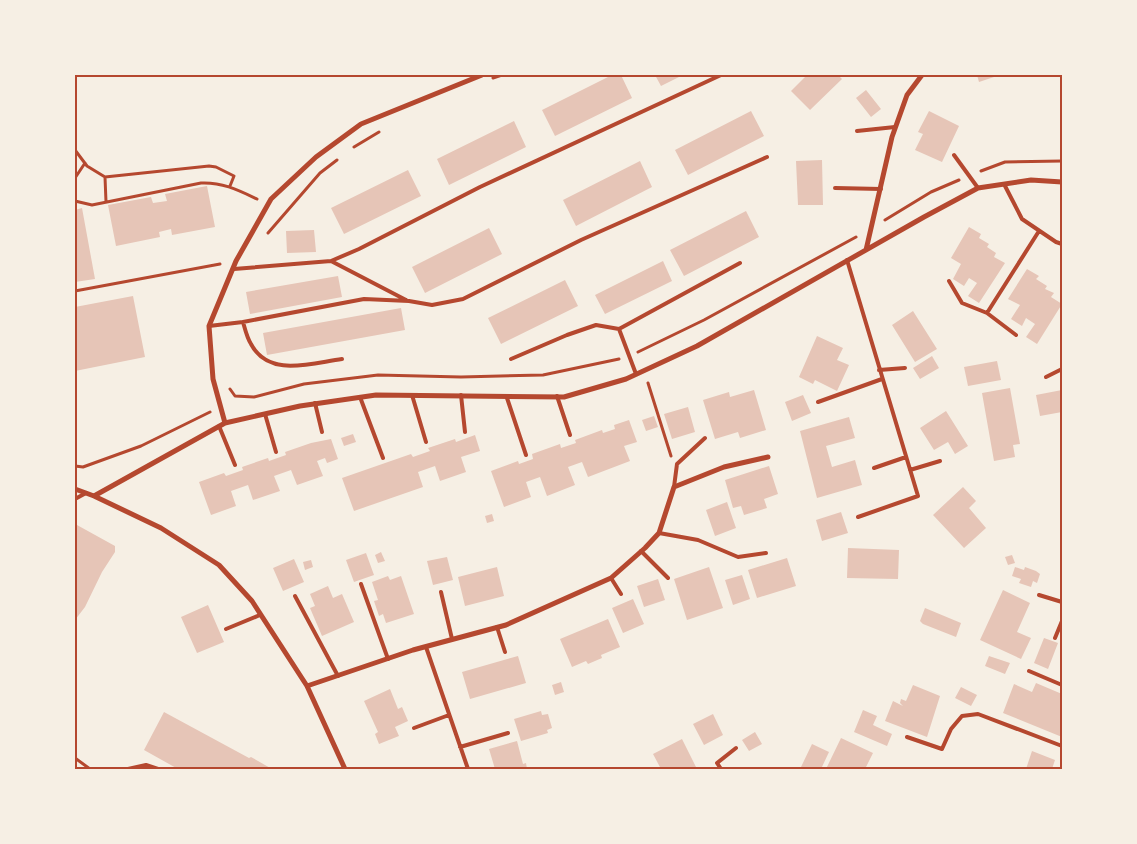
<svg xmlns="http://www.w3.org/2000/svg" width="1137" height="844" font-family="Arial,sans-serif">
<rect width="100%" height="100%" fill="#f6efe4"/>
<path fill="#e6c5b7" d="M612,75H621L632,98L555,136L542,110Z
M655,75H683L661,86Z
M807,75H838L842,79L810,110L791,91Z
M977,75H1000L979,82Z
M866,90L881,109L871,117L856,98Z
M751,111L764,136L688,175L675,150Z
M929,111L959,126L942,162L915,150L923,134L918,132Z
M514,121L526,147L449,185L437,159Z
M822,160L823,205H798L796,161Z
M640,161L652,187L576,226L563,200Z
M408,170L421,196L344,234L331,208Z
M207,186L215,227L172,235L171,229L159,232L160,237L116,246L108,205L151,197L153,203L167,201L165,194Z
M82,208L95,279L75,282V210Z
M746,211L759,237L684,276L670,250Z
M969,227L981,234L979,238L989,244L987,247L996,253L994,257L1005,263L979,303L968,296L977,283L969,278L964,286L953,279L961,264L951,258Z
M489,228L502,254L425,293L412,267Z
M314,230L316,252L287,253L286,231Z
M663,261L672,281L605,314L595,295Z
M1027,269L1039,276L1036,279L1047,286L1045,289L1054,293L1051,297L1062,304L1037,344L1026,337L1035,324L1026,318L1022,326L1011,319L1020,305L1008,299Z
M338,276L342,297L250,314L246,292Z
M565,280L578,306L501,344L488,318Z
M133,296L145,357L75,371V307Z
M401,308L405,330L267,355L263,333Z
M913,311L937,349L915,362L892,325Z
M817,336L843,348L837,360L849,365L837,391L815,380L813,384L799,377Z
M932,356L939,368L920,379L913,368Z
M997,361L1001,380L968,386L964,367Z
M1010,388L1020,444L1013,445L1015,457L994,461L982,393Z
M754,390L766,430L740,438L738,432L715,439L703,400L729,392L730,397Z
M1062,390V412L1040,416L1036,395Z
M803,395L811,413L792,421L785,402Z
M688,407L695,432L672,439L664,414Z
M946,411L968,446L955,454L948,442L934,450L920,428Z
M654,416L658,427L646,431L642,420Z
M849,417L855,438L826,446L832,467L855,460L862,485L817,498L800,431Z
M629,420L637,442L624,446L630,461L588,477L582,462L568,467L575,485L547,496L540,477L526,482L531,497L504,507L491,471L518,461L519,464L533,459L532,454L560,444L561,448L576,443L575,440L602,430L603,433L615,429L614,425Z
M353,434L356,442L344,446L341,438Z
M475,435L480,451L461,457L466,472L440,481L435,466L418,472L423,487L354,511L342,478L411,454L413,457L430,451L428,448L455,439L456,442Z
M331,439L338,459L327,463L325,458L317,461L323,476L297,485L291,470L274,476L280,491L253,500L248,485L231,491L236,506L211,515L199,482L224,473L226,476L243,470L242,467L268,458L269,461L286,455L285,452L311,443Z
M769,466L778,494L764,499L767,508L744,515L741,506L733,508L725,480Z
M963,487L976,501L969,508L986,528L964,548L933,515Z
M727,502L736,528L715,536L706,510Z
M841,512L848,533L822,541L816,520Z
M492,514L494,521L487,523L485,516Z
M77,525L115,546V552L102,572L85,607L75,620V530Z
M848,548L899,550L898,579L847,578Z
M381,552L385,561L378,563L375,555Z
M366,553L374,575L354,582L346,560Z
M1012,555L1015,563L1008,565L1005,557Z
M447,557L453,580L433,585L427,561Z
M787,558L796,586L757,598L748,570Z
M294,559L304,582L283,591L273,568Z
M311,560L313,567L305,570L303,562Z
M497,567L504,596L465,606L458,577Z
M709,567L723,608L687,620L674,579Z
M1015,567L1024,570L1025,567L1036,571L1040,574L1037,583L1033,581L1031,587L1019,583L1021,579L1012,576Z
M742,575L750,599L733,605L725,580Z
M388,576L390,580L401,576L414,614L386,623L383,614L379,616L374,601L378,600L372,582Z
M658,579L665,600L644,607L637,586Z
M328,586L333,598L342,594L354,622L322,636L310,608L315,606L310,594Z
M1003,590L1030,603L1017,632L1031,638L1021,659L980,640Z
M633,599L644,624L623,633L612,608Z
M208,605L224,642L197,653L181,617Z
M925,608L961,623L956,637L923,624L920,621Z
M608,619L620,647L601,655L602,658L588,664L586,661L572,667L560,639Z
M1044,638L1058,643L1048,669L1034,663Z
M518,656L526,683L470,699L462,672Z
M989,656L1010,663L1005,674L985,666Z
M561,682L564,692L555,695L552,685Z
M1036,683L1062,694V737L1003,713L1014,684L1032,692Z
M913,685L940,696L927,737L885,721L893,701L903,706L900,703L901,699L906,701Z
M961,687L977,695L971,706L955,698Z
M390,689L398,709L402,707L408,721L395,727L399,736L379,744L375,734L378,732L364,701Z
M863,710L877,716L873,725L892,734L887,746L854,732Z
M541,711L542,715L548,714L552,728L547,730L548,733L521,741L514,719Z
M164,712L249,758L251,757L272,769H178L144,750Z
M713,714L723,735L704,745L693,724Z
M755,732L762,744L749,751L742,740Z
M841,738L873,753L865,769H826Z
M682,739L697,769H661L653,754Z
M517,741L523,764L526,763L527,769H495L489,749Z
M812,744L829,752L821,769L801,767Z
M1032,751L1055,760L1052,769H1026Z"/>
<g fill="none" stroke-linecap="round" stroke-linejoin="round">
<path stroke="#b5482f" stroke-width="3" d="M493,78L502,75
M354,147L379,132
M75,150L87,166L105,177L209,166L216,167L234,176L230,186
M981,171L1005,162L1062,161
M105,177L106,202
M75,178L85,163
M75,201L92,205L201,183C222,182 238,190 257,199
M885,220L931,192L959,180
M268,233L320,173L337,160
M75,291L220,264
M638,352L704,320L856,237
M648,383L671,456
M230,389L235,396L254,397L304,384L378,375L461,377L543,375L619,359
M75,466L83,467L141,446L210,412
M75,758L90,769"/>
<path stroke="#b5482f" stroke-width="4" d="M857,131L895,127
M954,155L978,188
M1004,184L1022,219L1056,242L1062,244
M835,188L881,189
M847,260L918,496L858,517
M331,261L406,300
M234,269L331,261L359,249L480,187L721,75
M949,281L962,303L987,313L1039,231
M987,313L1016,335
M243,322C245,329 247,338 251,344C269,378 311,363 342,359
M209,326L243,322L364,299L409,301L432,305L463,299L581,240L767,157
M511,359L567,335L596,325L619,329
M879,370L905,368
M636,374L619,329L740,263
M1046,377L1062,369
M412,395L426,442
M461,395L465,432
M557,396L570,435
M360,397L383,458
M507,398L526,455
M818,402L882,379
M315,403L322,432
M265,414L276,452
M219,426L235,465
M874,468L906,457
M910,470L940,461
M674,487L677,464L705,438
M75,499L86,493
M659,533L698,540L738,557L766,553
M641,551L668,578
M611,578L621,594
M361,584L388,659
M441,592L452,639
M1039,595L1062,602
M295,596L338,676
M497,627L505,652
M226,629L260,615
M1055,638L1062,621
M426,647L468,769
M1029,671L1062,685
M414,728L449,715
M907,737L942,749L951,729L962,716L978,714L1062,746
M460,747L508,733
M128,769L146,765L158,769
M721,769L717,763L736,748"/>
<path stroke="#b5482f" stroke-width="5" d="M866,250L892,137L907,95L922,75
M225,423L213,379L209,326L236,261L271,199L316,157L361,124L482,75
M75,489L94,496L161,528L219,565L252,601L307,686L345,769
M94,496L225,423L300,406L376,395L564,397L626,379L697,346L924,217L978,188L1031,180L1062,182
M307,686L413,650L506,625L611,578L645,548L659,533L674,487L724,467L768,457"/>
</g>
<rect width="1137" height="844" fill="none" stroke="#f6efe4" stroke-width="152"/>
<rect x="76" y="76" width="985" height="692" fill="none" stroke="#b5482f" stroke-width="2"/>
</svg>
